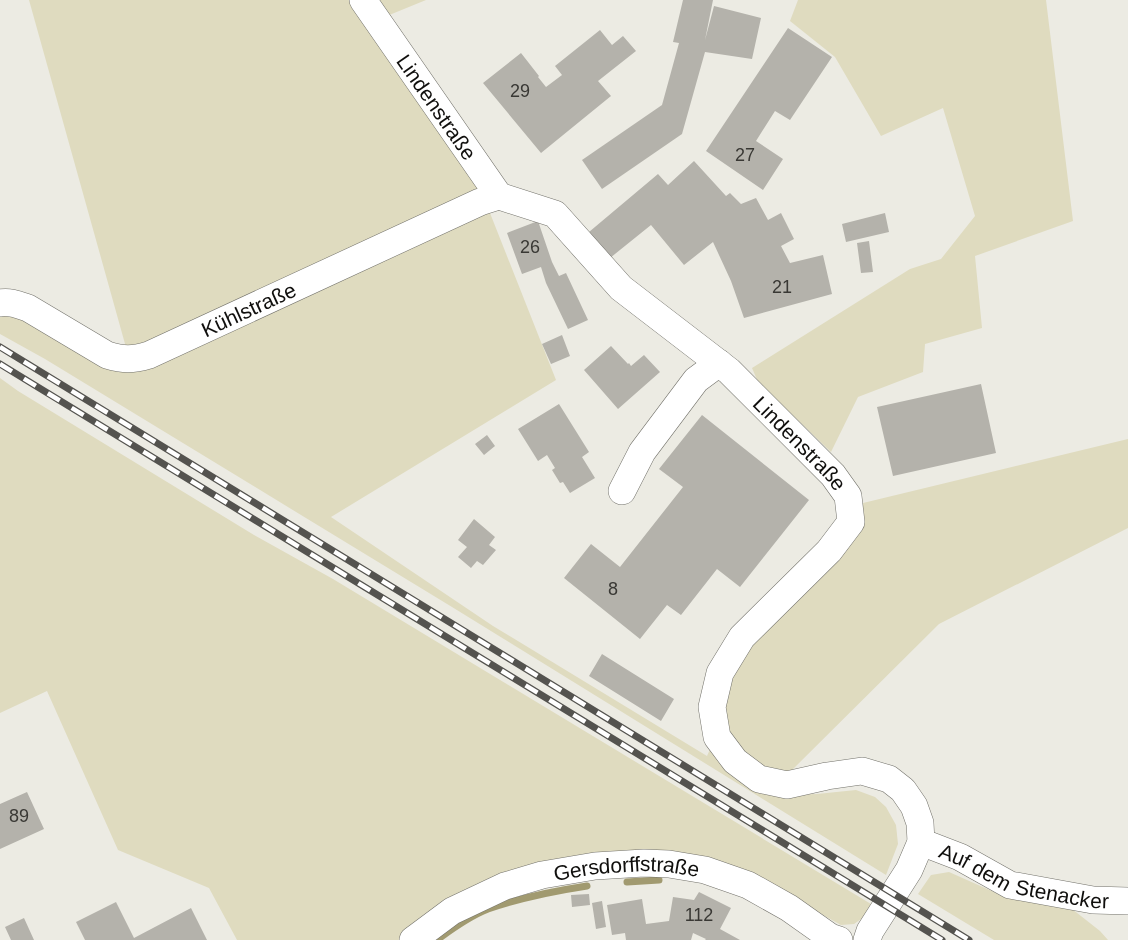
<svg xmlns="http://www.w3.org/2000/svg" width="1128" height="940" font-family="Helvetica,sans-serif">
<rect width="100%" height="100%" fill="#ecebe3"/>
<path fill="#dfdbbf" d="M29,0H426L382,18L480,193L127,351Z
M798,0H1046L1073,221L975,256L982,328L925,344L923,372L858,397L831,452L758,382L752,368L910,269L941,259L975,216L943,108L881,136L835,57L790,21Z
M488,208L556,380L331,517L493,626L707,756L711,747L787,795L817,794L856,790L875,797L886,807L896,825L898,844L886,875L452,607L45,359L0,334V311L11,310L107,362Z
M0,378L18,391L254,535L333,579L871,904L864,917L854,924L841,925L776,889L644,854L414,926L399,940H237L209,888L118,850L47,691L0,713Z
M1128,439V528L939,624L787,775H778L743,754L726,735L723,716L726,692L738,660L858,530L863,503Z
M949,872L1003,896L1067,905L1100,931L1108,940H994L918,894L931,875Z"/>
<g fill="none" stroke-linecap="round" stroke-linejoin="round">
<path stroke="#a19a70" stroke-width="7" d="M627,882L659,880
M437,940C453,928 470,916 488,909C520,898 554,891 587,886"/>
</g>
<path fill="#b4b2ab" d="M683,0H713L705,40L714,6L761,18L752,59L705,52L682,134L602,189L582,160L662,105L679,43L673,42Z
M788,28L832,57L790,120L775,111L756,141L783,159L763,190L706,151Z
M600,30L612,45L623,36L636,51L598,81L611,96L541,153L483,83L521,53L539,76L538,77L546,87L562,75L555,66Z
M694,161L726,196L730,193L741,204L756,198L768,220L781,213L794,239L781,246L790,263L823,255L832,294L744,318L731,281L713,242L684,265L651,225L610,258L589,232L658,174L668,185Z
M885,213L889,232L846,242L842,224Z
M538,221L552,262L559,276L566,273L588,320L568,329L546,283L541,267L522,274L507,233Z
M869,241L873,272L861,273L857,243Z
M562,335L570,356L551,364L542,344Z
M611,346L628,364L629,363L631,366L644,355L660,372L618,409L584,370Z
M981,384L996,453L893,476L877,407Z
M559,404L589,452L582,457L595,478L570,493L563,482L560,483L552,470L555,468L547,455L538,461L518,429Z
M702,415L809,500L740,587L717,569L681,615L667,605L640,639L564,578L591,544L620,567L683,487L659,469Z
M487,435L495,446L484,455L475,444Z
M474,519L495,537L489,545L496,550L483,565L477,561L471,568L458,557L467,547L458,540Z
M602,654L674,699L661,721L589,676Z
M27,792L44,829L0,849V804Z
M699,892L731,908L720,929L740,940H705L706,939L693,933L691,940H626L625,933L612,935L607,905L642,899L646,924L669,921L673,897L694,900Z
M589,894L590,905L572,907L571,895Z
M602,901L606,927L596,929L592,903Z
M116,902L134,938L191,908L207,940H85L76,922Z
M24,918L34,940H11L5,927Z"/>
<g fill="none" stroke-linecap="round" stroke-linejoin="round">
<defs>
<g id="minor">
<path id="s1" d="M363,0L499,196L555,214L621,288L729,371L833,475L848,496L851,522L829,551L742,637L720,673L712,707L717,737L735,761L759,779L787,785L827,776L862,771L889,779L903,790L914,806L920,823L921,842L909,870L870,931L867,940"/>
<path id="s2" d="M0,303C10,301 19,305 28,308L107,355C124,360 132,360 149,355L480,202L499,196"/>
<path d="M622,491L642,452L696,380L719,363"/>
<path id="s3" d="M921,842L960,857L1010,885L1093,900L1128,901"/>
<path id="s4" d="M413,940L452,911L505,886L542,875L595,866L644,863L669,864L705,870L748,885L789,908L830,937L839,940"/>
</g>
</defs>
<use href="#minor" stroke="#73726b" stroke-width="28"/>
<use href="#minor" stroke="#fff" stroke-width="27"/>
<defs>
<path id="rail" d="M0,347L969,940
M0,364L942,940"/>
</defs>
<use href="#rail" stroke="#54534f" stroke-width="7"/>
<use href="#rail" stroke="#fff" stroke-width="4.5" stroke-dasharray="14" stroke-linecap="butt"/>
</g>
<g text-anchor="middle" dominant-baseline="central" stroke-width="5" stroke-linejoin="round" paint-order="stroke">
<g font-size="18" fill="#393834">
<text x="520" y="91">29</text>
<text x="745" y="155">27</text>
<text x="530" y="247">26</text>
<text x="782" y="287">21</text>
<text x="613" y="589">8</text>
<text x="19" y="816">89</text>
<text x="699" y="915">112</text>
</g>
<g font-size="21" fill="#100f0d" stroke="#fff">
<text stroke="none"><textPath href="#s1" startOffset="130">Lindenstraße</textPath></text>
<text stroke="none"><textPath href="#s2" startOffset="273">Kühlstraße</textPath></text>
<text stroke="none"><textPath href="#s1" startOffset="634">Lindenstraße</textPath></text>
<text stroke="none"><textPath href="#s4" startOffset="231">Gersdorffstraße</textPath></text>
<text stroke="none"><textPath href="#s3" startOffset="110">Auf dem Stenacker</textPath></text>
</g>
</g>
</svg>
